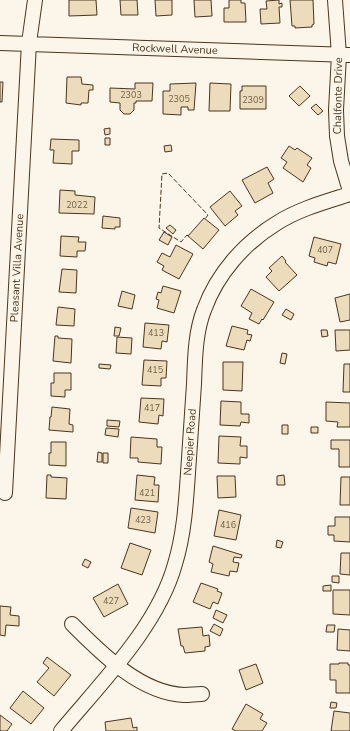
<svg xmlns="http://www.w3.org/2000/svg" width="350" height="731" font-family="'Nunito Sans',sans-serif">
<rect width="100%" height="100%" fill="#fbf6e9"/>
<path fill="#ecdcbc" stroke="#4a3520" d="M69,0H96L97,15L69,16Z
M120,0H137L138,15H121Z
M155,0H172V15L156,16Z
M194,0H211L212,16L195,17Z
M229,0H241V3H245L246,22H224V8H229Z
M279,0V4L282,3V7H279L280,23L261,24L260,9H267L266,1Z
M290,0H313L314,24L312,25V27L295,28V26H292Z
M67,77H81L82,84L93,85V90H89L88,103H81V105L66,103Z
M0,82H3L2,102H0Z
M135,83H153L152,101H136V103H134V110L130,114H124L120,110V103L110,102V88L135,89Z
M196,83L194,110H188V107H181V115L163,114V91H170V84Z
M210,83L231,84L230,111H209Z
M242,86H266V109H240V91H242Z
M300,86L310,96L299,106L289,96Z
M316,104L323,111L318,115L311,108Z
M110,128V134L105,135L104,129Z
M105,138H110V145H105Z
M51,139L79,140V151H72V164L53,163L54,150H50Z
M171,145L172,151L165,152L164,146Z
M289,146L295,150L297,148L312,158L307,165L311,168L303,182L283,168L287,162L281,158Z
M267,167L274,179L268,183L273,193L255,203L242,180Z
M60,190L75,191V195L95,197L94,214L59,213Z
M230,191L242,206L235,211L238,215L225,226L210,207Z
M103,216L120,218V227H115V229L102,228Z
M204,218L219,230L203,249L188,236Z
M170,225L176,230L173,234L166,228Z
M164,232L172,237L168,245L159,240Z
M61,236L79,237L78,242H86L85,251H77V257L60,256Z
M314,237L341,244L336,264L328,262L327,266L314,262L315,258L309,256Z
M176,245L193,254L179,279L162,270L164,266L157,262L162,253L170,257Z
M282,256L286,261L285,262L297,275L279,291L266,277L272,271L269,268Z
M62,269L77,270L76,293L59,292Z
M163,286L181,291L174,313L157,308L159,300L156,299L158,292L161,293Z
M251,289L274,302L263,320L262,319L259,324L249,319L252,313L241,306Z
M122,291L135,295L132,309L118,306Z
M350,294V320L340,322L335,298Z
M58,307L75,309L74,326L56,325Z
M286,309L294,314L291,320L282,315Z
M145,323L169,325L167,342L162,341L161,349L143,347Z
M232,326L248,330L247,334L252,335L250,341L247,340L244,350L226,346Z
M115,327L121,328L119,336H114Z
M321,330H327L328,336L322,337Z
M335,330H350V350L336,351Z
M55,336H58V338L72,339L71,363L53,361Z
M117,337L132,338L131,354L116,353Z
M282,353L287,354L285,364L280,363Z
M144,360L167,361L166,378H161V386L142,385Z
M223,362H243L242,391L223,390Z
M99,364L111,365L110,369L99,368Z
M344,364H350V392H343Z
M54,373H71V390H65V397L51,396V383H54Z
M141,398L164,399L163,416L159,415L158,424L139,422Z
M221,401L241,402V414H249V423L241,422L240,426L220,425Z
M326,402L350,403V427H337L338,422L326,421Z
M52,407L70,409L69,424L73,425V432L49,430L50,417H51Z
M107,420L120,421L119,427L107,426Z
M282,425H288V434H282Z
M311,427H318V433H311Z
M106,428L119,429L118,437L105,435Z
M219,436L241,437L240,446H247V458L240,457V464L218,463Z
M131,437L157,439V447H162L161,464L138,462V458H130Z
M331,440H350V467H339V449H331Z
M51,442H66V466L49,465V453H51Z
M98,452L102,453V462H97Z
M103,453H108V463H103Z
M47,475H51V477L67,478L66,499L46,498Z
M137,475L155,477L154,485H159L158,502L135,500Z
M284,475L285,485H277V476Z
M217,476H235L236,497L218,498Z
M341,477H350V505H340Z
M131,508L158,512L155,533L128,528Z
M219,510L241,515L236,540L214,536Z
M335,517H350V542L334,541V535H328V526H335Z
M277,540L283,542L281,548L276,547Z
M130,543L151,550L142,575L121,568Z
M213,546L242,555L241,558L234,557L233,562L239,563L237,572L230,571L229,576L211,572L213,564L209,562Z
M341,553H350V575L340,574Z
M85,559L91,562L88,568L82,565Z
M332,576H339V583L332,582Z
M201,583L218,589L217,591L222,593L218,604L213,602L210,609L193,602Z
M118,584L128,604L104,617L93,598Z
M331,585V591H323V586Z
M333,590H350V615L333,614Z
M0,606L11,607L10,615L19,616V626L6,625L5,636L0,635Z
M216,610L227,615L223,623L213,618Z
M214,624L223,629L220,636L210,631Z
M327,625H335L334,632H326Z
M202,627L203,636L209,635L210,646L205,647V651L185,653L183,646H181L178,629Z
M338,629L350,630V651L337,650Z
M47,657L71,675L54,696L37,682L49,668L43,663Z
M339,663H348V665H350V693H336V680H330V664H339Z
M256,664L263,683L246,690L239,670Z
M23,691L44,708L31,724L10,708Z
M331,702L337,703L336,708H330Z
M246,704L263,714L260,719L267,723L262,731H236L232,729Z
M334,711L350,713V731H331Z
M0,715L12,724L7,731H0Z
M131,718L133,728L137,727V731H106L105,722Z"/>
<g fill="none" stroke-linecap="round" stroke-linejoin="round">
<defs>
<path id="minor" d="M335,0L339,55L336,110L337,136L341,161L350,191
M0,43L350,55
M5,493L29,43L35,0
M72,624C101,653 140,693 184,695C190,695 196,694 202,694
M61,731C101,683 158,626 175,564C184,535 186,503 188,473C190,443 192,414 194,384C195,360 195,333 204,310C217,274 244,243 277,223C299,209 325,202 350,194"/>
</defs>
<use href="#minor" stroke="#4a3520" stroke-width="16"/>
<use href="#minor" stroke="#fbf6e9" stroke-width="14"/>
<path stroke="#4a3520" stroke-width="1" stroke-dasharray="5 2" stroke-linecap="butt" d="M188,236L187,235L181,242L159,228L162,174L168,173L208,215L205,219"/>
</g>
<g text-anchor="middle" dominant-baseline="central" stroke-width="3" stroke-linejoin="round" paint-order="stroke">
<g font-size="9" fill="#725f47">
<text x="131" y="95">2303</text>
<text x="179" y="99">2305</text>
<text x="253" y="100">2309</text>
<text x="77" y="205">2022</text>
<text x="325" y="250">407</text>
<text x="156" y="333">413</text>
<text x="155" y="370">415</text>
<text x="152" y="408">417</text>
<text x="147" y="493">421</text>
<text x="143" y="520">423</text>
<text x="228" y="525">416</text>
<text x="111" y="601">427</text>
</g>
<g font-size="11" fill="#4a3520" stroke="#fbf6e9">
<text transform="translate(175 49) rotate(2)">Rockwell Avenue</text>
<text transform="translate(338 96) rotate(-89)">Chalfonte Drive</text>
<text transform="translate(17 268) rotate(-87)">Pleasant Villa Avenue</text>
<text transform="translate(190 442) rotate(-86)">Neepier Road</text>
</g>
</g>
</svg>
